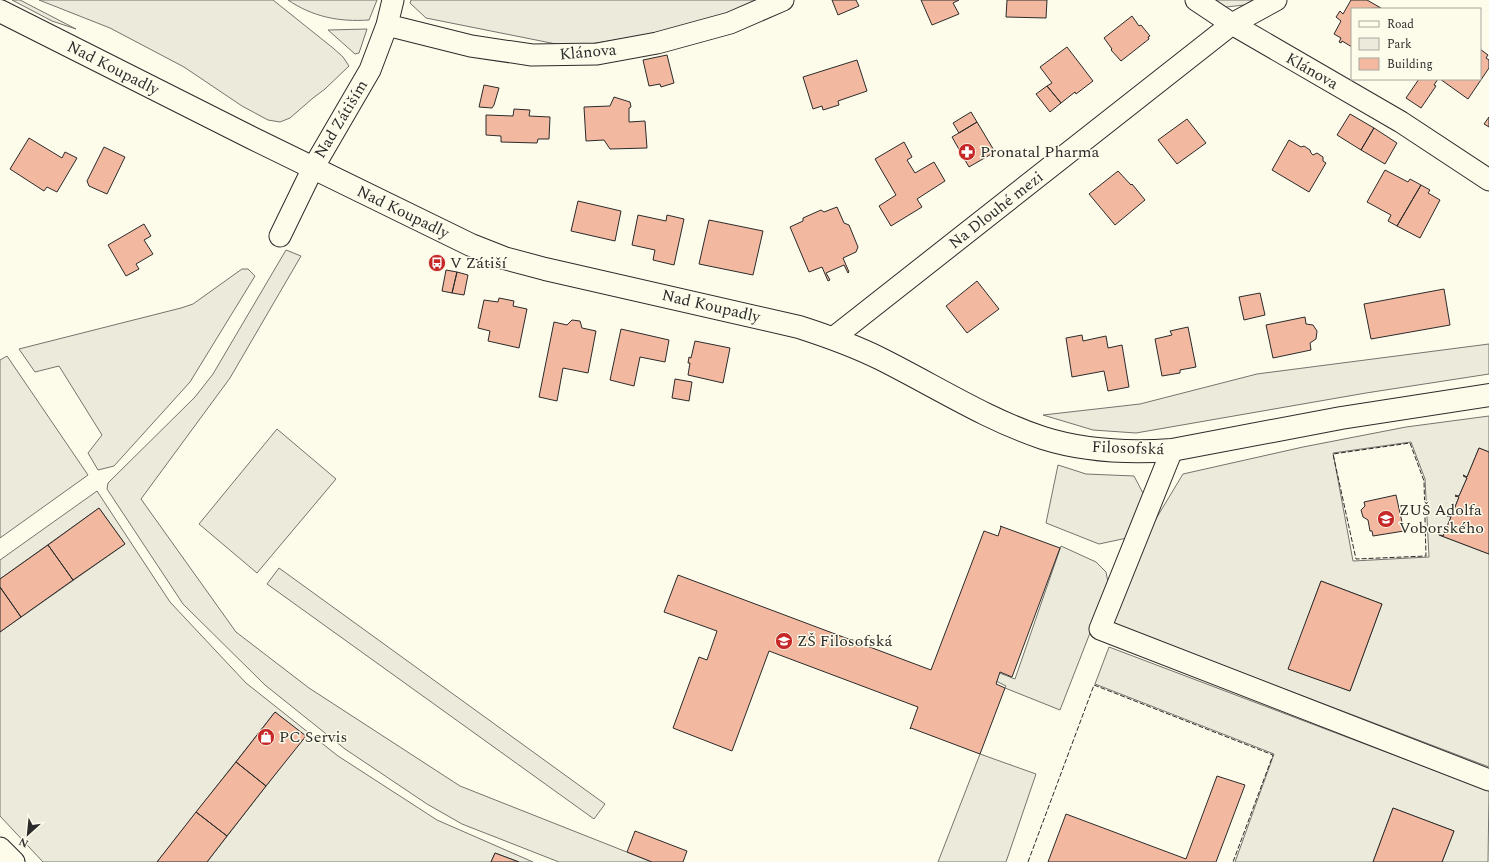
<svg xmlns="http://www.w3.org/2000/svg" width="1489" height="862" font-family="Spectral,serif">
<rect width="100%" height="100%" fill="#fdfbea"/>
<path fill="#ecebdb" stroke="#74746e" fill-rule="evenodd" d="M12,0H20L76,29L52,21Z
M39,0H273L333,48L343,57L349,66L325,89L313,98L290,118L280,122L268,120L242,106L184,67L110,28Z
M288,0H377L369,20C339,22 313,17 288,0Z
M411,0H762L720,18L640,36L571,47L426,18L410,3Z
M1209,0H1261L1254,4L1226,7Z
M367,29L359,53L355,54L328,30Z
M286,250L301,256L230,378L141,499L236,632L309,688L460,786L652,862H559L462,824L427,804L345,749L265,685L183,604L107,489L108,483L195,397L213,374Z
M242,269H248L255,276L190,382L114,466L98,470L88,453L102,435L59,366L35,372L19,349L181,308L193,304Z
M1489,344V374L1366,393L1136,433L1093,430L1043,415L1140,404L1257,374Z
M7,356L88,475L0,538V360Z
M1489,416V452L1479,448L1467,477L1463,476L1467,478L1459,496L1455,495L1459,497L1451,517L1447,516L1451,517L1443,536L1439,535L1489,554V767L1112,623L1148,532L1183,474L1303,447L1406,427ZM1411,442L1425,479L1429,557L1353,561L1333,453ZM1321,581L1382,604L1350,691L1289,669Z
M277,429L336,479L257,573L199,524Z
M1058,465L1086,474L1134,476L1145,497L1127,538L1099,544L1046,523Z
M97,491L170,602L246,683L338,756L437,820L533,862H519L495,853L491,862H207L305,736L275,712L157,862H43L0,816V632L125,544L99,508L0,579V560Z
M1061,546L1096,562L1106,572L1108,582L1097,615L1060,710L1005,688L1006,686L994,680L997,672L1015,679Z
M279,568L605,804L594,819L267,584Z
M1109,647L1489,791L1488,862H1442L1454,831L1393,808L1373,862H1235L1274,754L1095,684Z
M980,754L1036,774L1006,862H938Z"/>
<path fill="#f2b8a0" stroke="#2b2b2b" d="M832,0H856L859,6L838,15Z
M921,0H959L953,3L959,14L932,25Z
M1007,0H1047L1046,18L1006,17Z
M1351,0H1367L1381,8L1352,9V47L1342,41L1341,43L1339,42L1341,38L1334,34L1341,21L1336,17L1340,11L1343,14Z
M1132,16L1139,26L1141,25L1150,36L1148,37L1149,39L1121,61L1111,50L1112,49L1104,38Z
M1067,47L1093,81L1076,94L1075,92L1061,103L1047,86L1052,83L1040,67Z
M1480,49L1488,55L1486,58L1489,60V68L1468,99L1440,79H1480Z
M667,55L674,83L661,87L660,84L649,86L643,60Z
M857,60L867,91L838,101L839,105L823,110L822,106L813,109L803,77Z
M1419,79H1438L1434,85L1436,86L1421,108L1406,98Z
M484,85L499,88L494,105L492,108L479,107Z
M1047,86L1061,103L1050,112L1036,94Z
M614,97L630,102L631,107L629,108V122L645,121L647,148L610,149L604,140L586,141L584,107L610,106Z
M514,109L530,110L529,116L550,117L549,139H538L537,143L501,142V136L486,135V115L513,116Z
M971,112L977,122L959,133L953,123Z
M1350,114L1374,128L1361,150L1337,135Z
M1489,117V127L1484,124Z
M1187,119L1206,143L1177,164L1158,140Z
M977,122L995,152L969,167L952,137Z
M1374,128L1397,143L1385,164L1361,150Z
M29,138L62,158L65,152L77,158L57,192L47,187L44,191L10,169Z
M1289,140L1301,147L1304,146L1310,150L1311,153L1313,155L1317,153L1323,157V161L1326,163L1309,192L1272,170Z
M904,142L912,157L907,160L915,173L934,162L945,181L917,199L922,207L891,226L879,206L896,195L875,159Z
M104,147L125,157L107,194L89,186L87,181Z
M1385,170L1408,182L1410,179L1421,185L1397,226L1388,221L1391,215L1367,202Z
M1118,171L1131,185L1132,184L1145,200L1115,225L1089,194Z
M1421,185L1430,190L1428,193L1440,200L1420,238L1397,226Z
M578,201L621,211L615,241L571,231Z
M837,207L844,223L849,225L858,247L856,252L843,258L849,272L848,273L844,265L826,273L830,280L828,281L822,267L809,272L790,227L803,221V218L821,210L824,212Z
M638,215L666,221L667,215L684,219L674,265L653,260L655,250L632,245Z
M709,220L763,231L753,275L699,264Z
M144,224L151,236L144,240L153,254L136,264L139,269L126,276L108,245Z
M446,270L457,272L452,293L442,291Z
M457,272L468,275L464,295L452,293Z
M977,281L999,309L967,333L946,306Z
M1444,289L1450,325L1371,339L1364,304Z
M1260,293L1265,315L1244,320L1239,297Z
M499,298L514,301L513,306L527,309L519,348L488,341L490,331L478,328L484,300L498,302Z
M1305,317L1306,324L1313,325L1317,331L1316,339L1310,343L1311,350L1273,358L1266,325Z
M572,320L580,321L582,328L596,331L588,373L563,368L557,401L539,397L554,322L567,325Z
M1188,327L1196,367L1180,370V373L1162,376L1155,339L1172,335L1170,331Z
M621,329L669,340L665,362L640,357L634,386L610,380Z
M1082,335L1083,341L1106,336L1108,348L1122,345L1129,387L1108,391L1104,371L1072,377L1066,338Z
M695,341L730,348L723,383L688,375L690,363H688L689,357L691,358Z
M675,379L692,382L689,401L672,398Z
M1479,448L1489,452V554L1439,535V534L1443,536L1451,517L1447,516V515L1451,517L1459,497L1455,496H1459L1467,478L1463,475L1467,477Z
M1396,495L1404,531L1373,536L1372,531H1370L1368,520L1363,517L1361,510L1365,506L1364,502Z
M99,508L125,544L73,580L48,545Z
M1000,526L1060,548L1012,677L1000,672L996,684L1005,688L980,754L911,728L910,729L918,707L769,651L732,751L673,728L699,657L707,660L717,631L664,612L678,575L931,670L984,531L998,536L1001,527Z
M48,545L73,580L21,617L0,587V579Z
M1321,581L1382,604L1350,691L1288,669Z
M0,587L21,617L0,632Z
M275,712L306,736L266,786L236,762Z
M236,762L266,786L227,836L196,812Z
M1217,776L1245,785L1216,862H1048L1066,814L1186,859Z
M1393,808L1454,831L1442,862H1373Z
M196,812L227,836L207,862H157Z
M635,831L687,851L683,862H652L627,852Z
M495,853L519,862H491Z"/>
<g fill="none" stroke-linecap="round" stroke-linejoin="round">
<defs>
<path id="street" d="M1196,0L1232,24L1401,122L1489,180
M387,25L471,46L532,55L597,54L657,43L730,23L783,0
M280,236L313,168L370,70L387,25L393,0
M833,338L1232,24L1276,0
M1172,450L1100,629L1489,780
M0,848L14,862"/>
<path id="secondary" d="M0,11L252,138L471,245L504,258L545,269L799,327C827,336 855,346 881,359C935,386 986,419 1043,438C1084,451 1129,453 1172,450L1341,418L1489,395"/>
</defs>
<use href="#street" stroke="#2b2b2b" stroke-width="23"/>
<use href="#secondary" stroke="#2b2b2b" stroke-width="24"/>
<use href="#street" stroke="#fdfbea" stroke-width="21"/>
<use href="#secondary" stroke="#fdfbea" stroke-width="22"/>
<path stroke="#2b2b2b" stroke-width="1" stroke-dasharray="5 2" stroke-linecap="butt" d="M1410,443L1424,481L1426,556L1356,559L1333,454Z
M1028,862L1094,685L1273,755L1233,862"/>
</g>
<defs>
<symbol id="pharmacy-disc" viewBox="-11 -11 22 22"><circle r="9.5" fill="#c62828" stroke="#fdfbea"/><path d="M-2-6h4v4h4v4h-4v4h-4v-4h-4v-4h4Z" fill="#fff"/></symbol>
<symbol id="bus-disc" viewBox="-11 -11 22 22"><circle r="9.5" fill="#c62828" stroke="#fdfbea"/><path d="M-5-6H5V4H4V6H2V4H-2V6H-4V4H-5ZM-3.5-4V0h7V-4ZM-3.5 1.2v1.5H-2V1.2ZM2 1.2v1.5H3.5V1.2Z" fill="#fff"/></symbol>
<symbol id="school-disc" viewBox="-11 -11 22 22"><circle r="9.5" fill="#c62828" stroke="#fdfbea"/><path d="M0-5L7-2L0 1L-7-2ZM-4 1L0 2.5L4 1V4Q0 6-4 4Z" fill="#fff"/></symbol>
<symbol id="shop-disc" viewBox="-11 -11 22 22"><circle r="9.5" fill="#c62828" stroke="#fdfbea"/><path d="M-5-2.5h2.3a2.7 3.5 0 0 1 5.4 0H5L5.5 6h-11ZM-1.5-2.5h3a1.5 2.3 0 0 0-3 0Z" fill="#fff"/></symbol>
</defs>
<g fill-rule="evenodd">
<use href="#pharmacy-disc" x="957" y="142" width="20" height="20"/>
<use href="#bus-disc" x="427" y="253" width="20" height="20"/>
<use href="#school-disc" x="1376" y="509" width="20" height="20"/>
<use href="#school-disc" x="774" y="631" width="20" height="20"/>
<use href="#shop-disc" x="256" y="727" width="20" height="20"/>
</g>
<g text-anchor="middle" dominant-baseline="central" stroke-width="3" stroke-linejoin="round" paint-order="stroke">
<g font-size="16" fill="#2b2b2b" stroke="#fdfbea">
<text transform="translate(588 52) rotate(-5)">Klánova</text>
<text transform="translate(113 68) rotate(27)">Nad Koupadly</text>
<text transform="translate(1312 71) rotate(30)">Klánova</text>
<text transform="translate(341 119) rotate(-59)">Nad Zátiším</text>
<text transform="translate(996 210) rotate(-38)">Na Dlouhé mezi</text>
<text transform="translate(403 212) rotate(26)">Nad Koupadly</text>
<text transform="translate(711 306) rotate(13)">Nad Koupadly</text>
<text transform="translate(1128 448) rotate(2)">Filosofská</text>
</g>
<g font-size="16" fill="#2b2b2b" stroke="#fdfbea" text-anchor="start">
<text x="980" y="152">Pronatal Pharma</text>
<text x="450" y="263">V Zátiší</text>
<text x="1399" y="510">ZUŠ Adolfa<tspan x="1399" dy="18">Voborského</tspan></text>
<text x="797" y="641">ZŠ Filosofská</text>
<text x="279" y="737">PC Servis</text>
</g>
</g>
<rect x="1351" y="8" width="130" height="72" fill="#fdfbea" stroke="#a9a89e"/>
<rect x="1359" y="21" width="20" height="6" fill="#fdfbea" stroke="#a9a89e"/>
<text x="1387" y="28" font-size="12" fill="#2b2b2b">Road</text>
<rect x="1359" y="38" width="20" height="12" fill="#ecebdb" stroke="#a9a89e"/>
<text x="1387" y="48" font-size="12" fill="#2b2b2b">Park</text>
<rect x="1359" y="58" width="20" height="12" fill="#f2b8a0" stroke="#a9a89e"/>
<text x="1387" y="68" font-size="12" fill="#2b2b2b">Building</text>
<g transform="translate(28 834) rotate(207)" stroke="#fdfbea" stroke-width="3" paint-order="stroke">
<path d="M0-3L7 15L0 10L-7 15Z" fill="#2b2b2b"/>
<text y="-6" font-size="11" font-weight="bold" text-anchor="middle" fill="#2b2b2b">N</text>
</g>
</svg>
